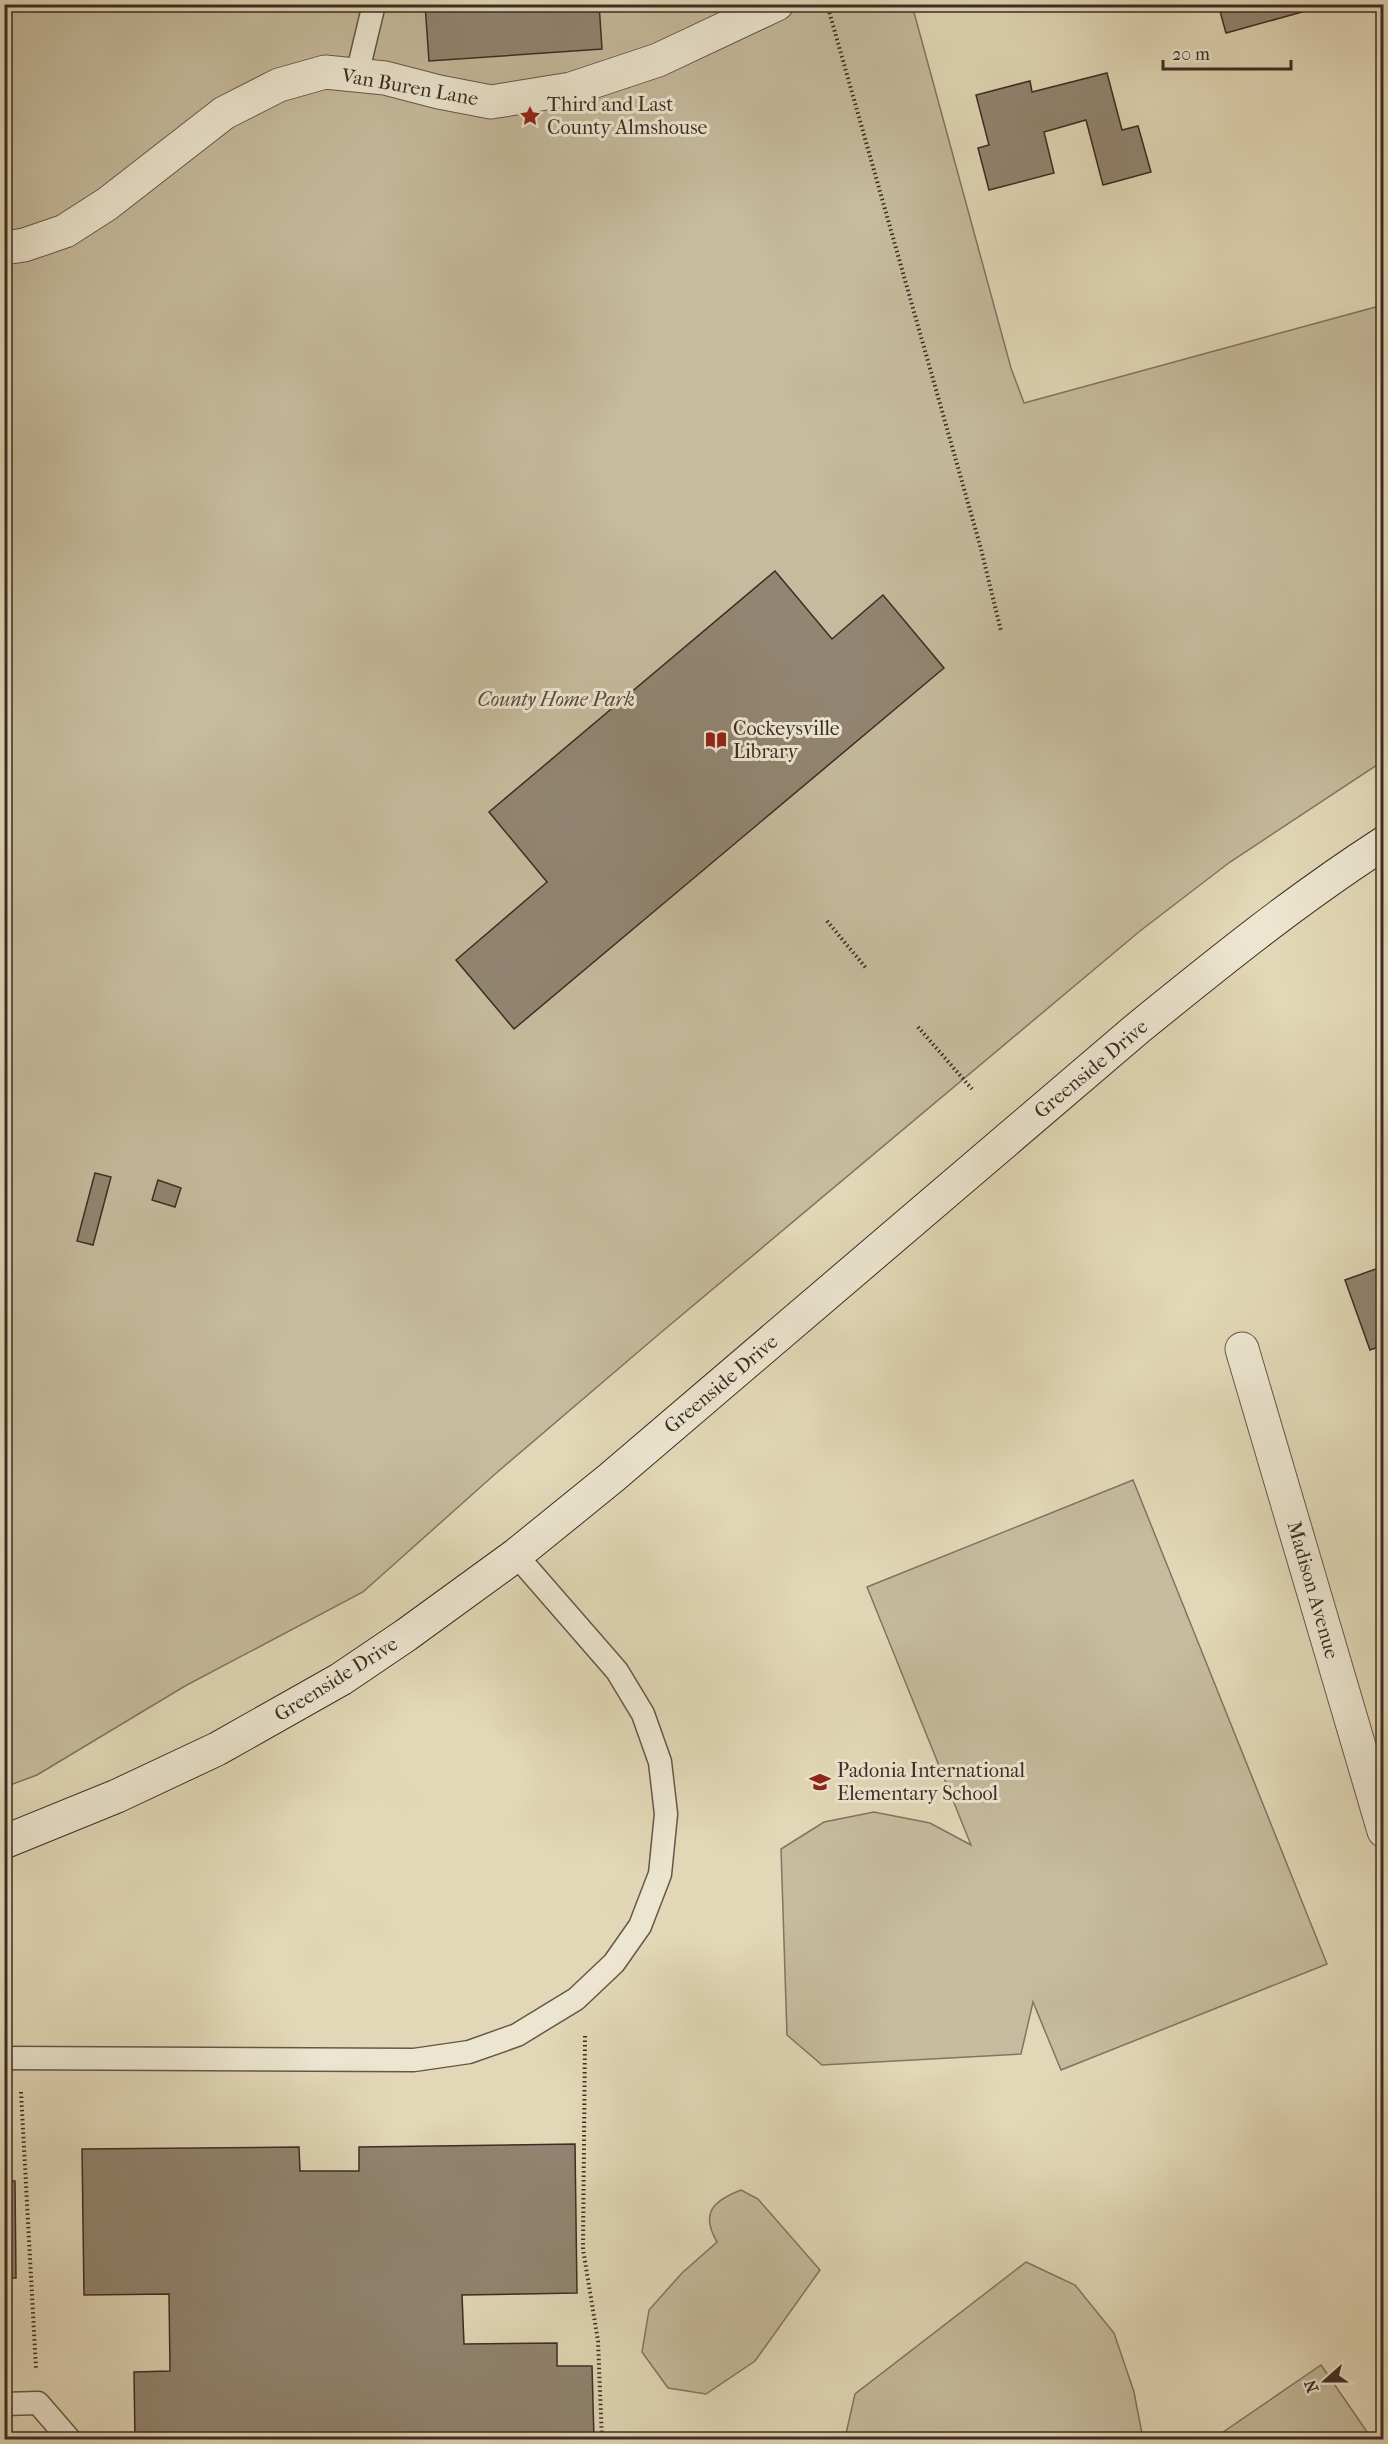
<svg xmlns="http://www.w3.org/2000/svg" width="1388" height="2444" font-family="'IM FELL French Canon',serif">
<rect width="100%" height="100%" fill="#e2d8b7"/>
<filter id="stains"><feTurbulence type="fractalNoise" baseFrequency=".00333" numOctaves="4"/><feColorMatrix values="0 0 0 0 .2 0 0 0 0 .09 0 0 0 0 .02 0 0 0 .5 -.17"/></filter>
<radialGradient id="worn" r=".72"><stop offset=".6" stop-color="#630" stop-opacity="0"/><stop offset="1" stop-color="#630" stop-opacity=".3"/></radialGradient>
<path fill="#c6bb9e" stroke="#817462" stroke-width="1.5" d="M5,5H912L1011,368L1024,403L1383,305V761L1230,862L1140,931L658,1335L494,1475L363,1592L185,1686L37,1775L5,1787Z
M1133,1480L1327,1964L1061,2070L1033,2002L1021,2054L822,2065L787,2035L781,1849L824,1822L874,1812L930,1823L971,1845L867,1587Z
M741,2190L758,2199L820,2270L755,2361L706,2394L668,2388L642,2352L649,2310L682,2273L717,2242C700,2213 713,2201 741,2190Z
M1026,2262L1075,2285L1114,2333L1134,2392L1143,2439H846L845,2438L855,2394Z
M1321,2365L1372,2439H1213Z"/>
<path fill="#928571" stroke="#3c2c25" stroke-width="1.5" d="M425,4H599L602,49L429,61Z
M1218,4H1331L1226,33Z
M1107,73L1122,130L1138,126L1151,172L1103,185L1086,120L1044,132L1054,173L989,190L978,148L989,145L976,95L1030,81L1032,92Z
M775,571L832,639L883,595L944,668L514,1029L456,960L547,882L489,812Z
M95,1173L111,1177L93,1245L77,1241Z
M158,1180L181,1188L175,1207L152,1200Z
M1384,1266V1345L1370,1350L1345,1280Z
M575,2144L577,2293L462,2295L464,2344L557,2343V2366H592L594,2440H135L134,2372L170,2371L169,2294L84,2295L82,2149L299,2147L300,2171H359V2147Z
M4,2181H15L16,2278H4Z"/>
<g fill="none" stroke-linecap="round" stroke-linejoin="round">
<defs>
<path id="lane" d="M357,75L374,4
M4,2058L414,2060L469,2052L517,2035L576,1999L614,1963L640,1926L660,1874L666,1814L660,1762L643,1714L617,1671L516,1555
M4,2404L38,2403L70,2440"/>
<path id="street" d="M4,248L24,245L65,231L107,204L224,113L279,85L325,72L385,78L439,92L491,102L571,89L658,60L777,4
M1242,1349L1384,1831"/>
<path id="secondary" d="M4,1842L117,1796L217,1749L341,1679L406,1635L516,1555L611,1478L1138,1028C1218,963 1297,899 1384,843"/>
</defs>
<use href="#lane" stroke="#66574a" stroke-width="25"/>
<use href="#street" stroke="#66574a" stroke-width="35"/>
<use href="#secondary" stroke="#3c2c25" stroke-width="35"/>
<path stroke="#3c2c25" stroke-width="4" stroke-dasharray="1.5 3" stroke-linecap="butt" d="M827,4L981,549L1001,631
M827,921L866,968
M918,1027L972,1089
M585,2036L583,2249L598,2341L602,2440
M21,2092L36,2369"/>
<use href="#lane" stroke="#ece6d0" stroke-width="22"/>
<use href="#street" stroke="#ece6d0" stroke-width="33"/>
<use href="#secondary" stroke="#ece6d0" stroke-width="33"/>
</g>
<defs>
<symbol id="sight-bare" viewBox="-9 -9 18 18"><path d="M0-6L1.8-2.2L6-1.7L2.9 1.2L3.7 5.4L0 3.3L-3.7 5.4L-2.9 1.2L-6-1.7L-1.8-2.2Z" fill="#8f2418" stroke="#ece6d0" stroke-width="2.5" paint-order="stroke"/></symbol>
<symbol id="library-bare" viewBox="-9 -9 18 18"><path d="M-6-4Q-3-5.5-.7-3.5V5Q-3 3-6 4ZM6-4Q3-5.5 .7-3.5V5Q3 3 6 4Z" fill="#8f2418" stroke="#ece6d0" stroke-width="2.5" paint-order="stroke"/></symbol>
<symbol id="school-bare" viewBox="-9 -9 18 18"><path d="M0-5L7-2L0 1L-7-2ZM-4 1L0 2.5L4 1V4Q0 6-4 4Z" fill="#8f2418" stroke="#ece6d0" stroke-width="2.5" paint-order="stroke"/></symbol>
</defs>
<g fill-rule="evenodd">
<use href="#sight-bare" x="515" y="101" width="30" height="30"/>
<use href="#library-bare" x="701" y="725" width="30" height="30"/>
<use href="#school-bare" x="805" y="1767" width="30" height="30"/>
</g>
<g text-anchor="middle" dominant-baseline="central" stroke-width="6" stroke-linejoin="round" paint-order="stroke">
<g font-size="20" fill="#3c2c25" stroke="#ece6d0">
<text transform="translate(410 87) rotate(10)">Van Buren Lane</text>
<text transform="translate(1091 1069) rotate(-40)">Greenside Drive</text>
<text transform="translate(721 1384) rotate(-40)">Greenside Drive</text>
<text transform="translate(1313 1590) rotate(74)">Madison Avenue</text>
<text transform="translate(336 1679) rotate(-32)">Greenside Drive</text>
</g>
<g font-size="20" fill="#3c2c25" stroke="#ece6d0" text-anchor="start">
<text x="547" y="104">Third and Last<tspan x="547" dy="23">County Almshouse</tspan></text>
<text x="733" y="728">Cockeysville<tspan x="733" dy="23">Library</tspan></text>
<text x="837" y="1770">Padonia International<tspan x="837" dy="23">Elementary School</tspan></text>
</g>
<g font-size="20" font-style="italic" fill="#58493d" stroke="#ece6d0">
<text x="556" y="699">County Home Park</text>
</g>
</g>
<rect width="1388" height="2444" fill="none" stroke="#e2d8b7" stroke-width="24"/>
<rect x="6" y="6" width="1376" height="2432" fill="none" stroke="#3c2c25" stroke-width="3"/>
<rect x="12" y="12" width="1364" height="2420" fill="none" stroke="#3c2c25" stroke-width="1.5"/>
<g transform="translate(1325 2381) rotate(249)" stroke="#ece6d0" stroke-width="4.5" paint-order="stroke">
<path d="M0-4.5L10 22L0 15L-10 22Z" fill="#3c2c25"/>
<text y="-9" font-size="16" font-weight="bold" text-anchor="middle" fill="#3c2c25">N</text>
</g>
<path d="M1163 60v9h128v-9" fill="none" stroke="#3c2c25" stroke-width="3"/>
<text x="1172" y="60" font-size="18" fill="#3c2c25" stroke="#ece6d0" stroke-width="4.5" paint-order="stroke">20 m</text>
<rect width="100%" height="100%" filter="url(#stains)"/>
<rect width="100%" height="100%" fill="url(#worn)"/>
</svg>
